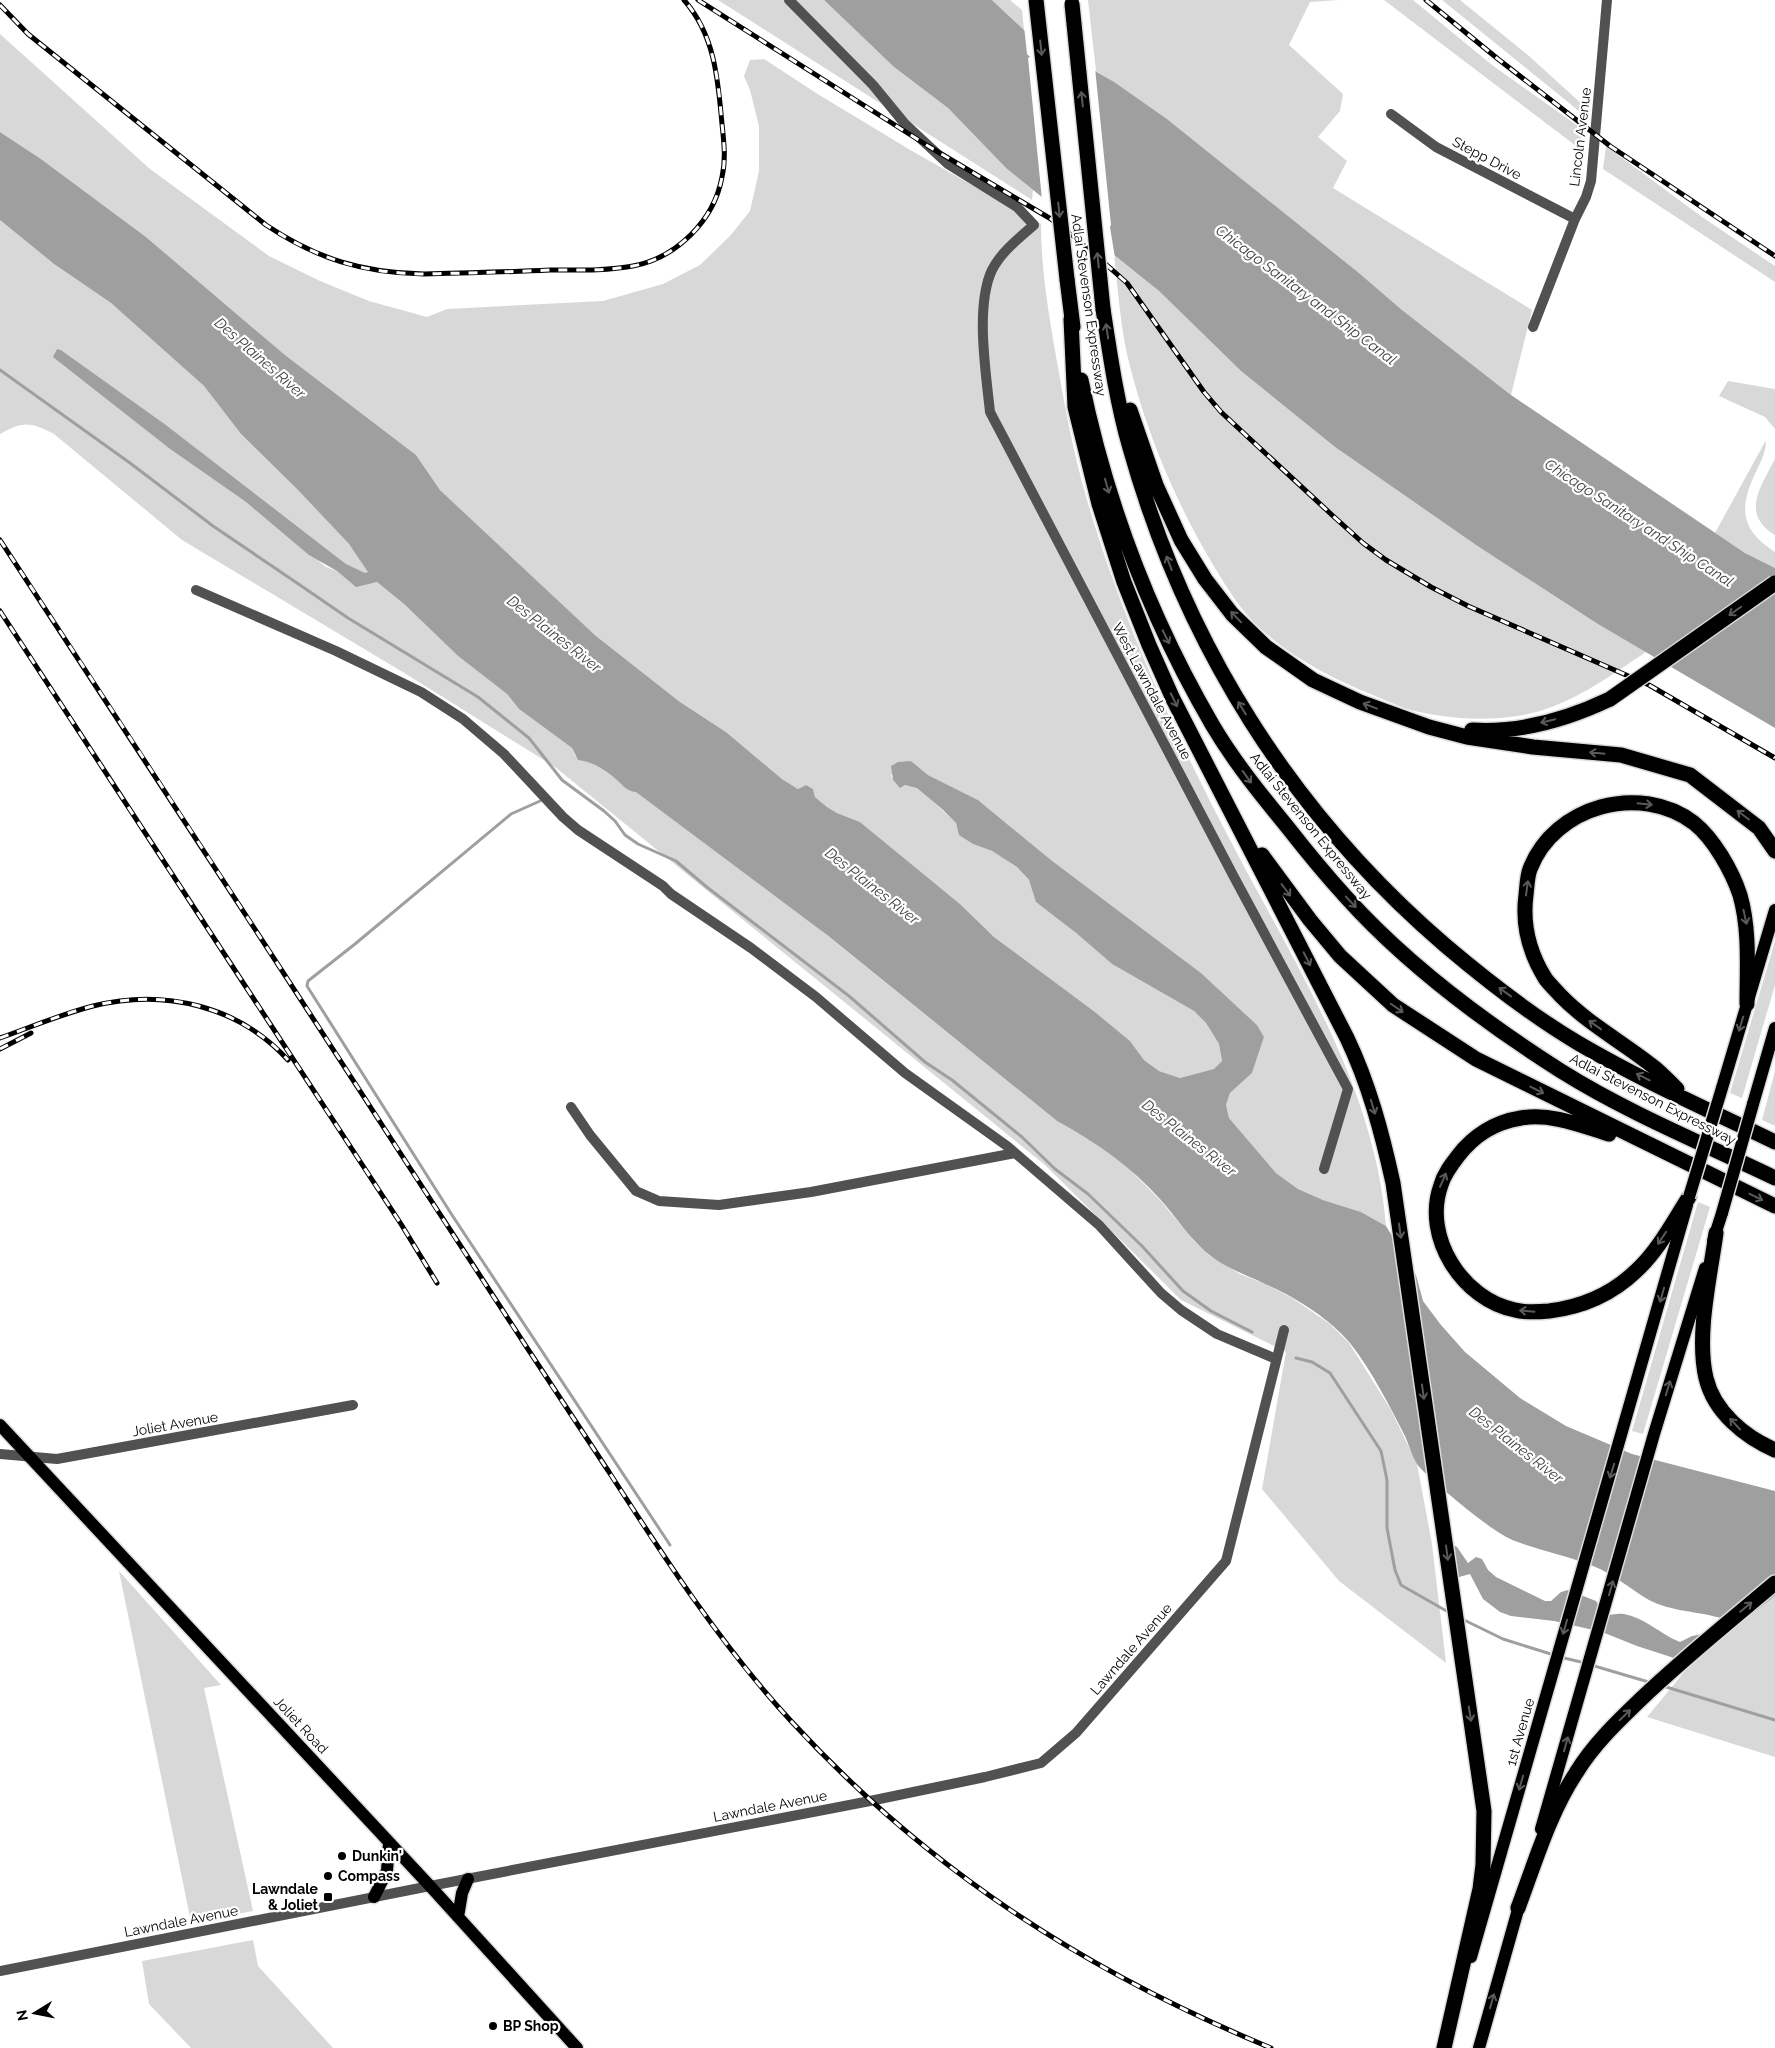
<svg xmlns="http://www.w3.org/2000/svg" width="1775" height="2048" font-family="Raleway,sans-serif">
<rect width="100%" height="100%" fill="#fff"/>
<path fill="#d8d8d8" d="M718,0H824L894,67L948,108L1007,169L1033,190L1032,200Z
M992,0H1010L1022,10L1024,30Z
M1088,0H1339L1310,2L1289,45L1343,94L1340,111L1318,137L1347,161L1333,188L1532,310L1511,395L1402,310L1359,273L1167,119L1096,71Z
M1384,0H1413L1492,65L1582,129L1580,149Z
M1442,0H1460L1529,56L1584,106V115Z
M0,34L150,169L269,256L320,281L369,301L427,317L447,309L603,301L663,284L700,265L730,236L750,211L759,171V126L750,90L744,76L750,60L764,59L816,93L912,151L1041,224C1041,270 1049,316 1057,362C1064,401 1071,440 1081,478C1113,599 1170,725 1228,836C1292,960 1375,1084 1386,1226L1361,1212L1323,1200L1298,1189L1276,1173L1229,1118L1226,1105L1230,1093L1252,1073L1264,1037L1257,1025L1201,973L1051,860L978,800L928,775L911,761L891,775L893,780L900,787L905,785L917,787L956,823L960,835L973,844L992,851L1017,867L1075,932L1112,964L1194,1011L1206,1023L1219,1044L1222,1061L1215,1069L1180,1078L1159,1071L1144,1060L1130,1041L1095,1012L994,937L960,904L860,822L837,813L827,807L815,797L813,789L806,785L798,789L782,779L726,732L680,702L596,636L440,490L416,455L285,355L146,237L41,159L0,132Z
M1606,146L1702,217L1775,266V282L1603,169Z
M0,220L54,264L111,303L204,386L241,434L297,489L349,544L369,572L365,574L346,564L166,425L61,350L57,349L54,357L170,449L246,502L326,567L337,571L356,586L377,582L404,604L458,656L507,694L519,709L572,748L575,756C589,762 605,770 617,779C624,785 626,791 636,791L747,871L1057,1121L1080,1133L1123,1163L1160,1200L1194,1241L1210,1256L1240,1274L1265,1284L1292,1298L1330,1324L1349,1343L1391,1410L1417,1464L1432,1544L1446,1663L1339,1581L1262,1489L1286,1352L1181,1300L1045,1165L555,767L406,674L182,540L54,434C30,422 24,421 0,434Z
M1114,255L1159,291L1241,371L1335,447L1476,545L1646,652C1613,674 1579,699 1540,711C1500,723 1444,720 1404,708C1393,704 1383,699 1373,695C1333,679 1294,659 1262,630C1241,612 1226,586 1212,563C1174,499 1144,427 1127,354C1120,322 1118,288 1114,255Z
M1728,381L1775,389V429L1765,417L1719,396Z
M1766,440C1766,454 1760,463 1754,476C1738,511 1743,531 1775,552V568L1745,553L1715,533Z
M1775,459V535C1740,514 1761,486 1775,459Z
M1775,941V985L1742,1098L1730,1093Z
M1775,1071V1126L1762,1120Z
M1698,1202L1710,1207L1643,1434L1632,1431Z
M119,1571L221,1685L204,1688L253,1911L191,1922Z
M1775,1596V1757L1647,1717L1685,1671L1739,1624Z
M253,1940L258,1966L333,2048H191L149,2004L142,1961Z"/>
<path fill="#9f9f9f" d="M824,0H992L1024,30L1114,82L1167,119L1359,273L1402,310L1511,395L1745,553L1775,568V728L1598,624L1476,545L1335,447L1241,371L1159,291L1007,169L948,108L894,67Z
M0,132L41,159L146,237L285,355L416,455L440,490L596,636L680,702L726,732L782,779L798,789L806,785L813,789L815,797L827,807L837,813L860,822L960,904L994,937L1095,1012L1130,1041L1144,1060L1159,1071L1180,1078L1214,1069L1222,1061L1219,1044L1206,1023L1194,1011L1112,964L1075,932L1036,902L1029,880L1017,867L992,851L973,844L959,835L956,823L943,810L917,788L905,785L900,788L893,780L891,766L898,762L911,761L928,775L978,800L1051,860L1201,973L1257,1025L1264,1037L1252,1073L1230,1093L1226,1105L1229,1118L1276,1173L1298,1189L1323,1200L1361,1212L1386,1226L1416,1275L1423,1301L1441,1325L1465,1352L1520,1398L1566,1426L1632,1454L1775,1491V1596L1739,1624L1700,1657L1677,1659L1637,1646L1602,1632L1554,1621L1511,1616L1500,1612L1483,1599L1470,1574L1459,1577L1452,1576L1446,1541L1457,1547L1468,1563L1476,1557L1482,1559L1488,1570L1496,1577L1545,1601H1551L1561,1592L1568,1590L1596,1601L1605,1615C1611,1615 1618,1613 1624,1614C1645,1618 1662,1635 1680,1642L1692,1636L1707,1633L1724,1619C1699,1611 1672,1612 1649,1600C1630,1589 1614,1574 1593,1566C1568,1556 1541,1551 1515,1541C1501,1536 1481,1520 1468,1510C1458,1502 1423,1473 1417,1464C1412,1456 1409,1445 1405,1436C1389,1405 1372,1371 1350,1343C1329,1318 1295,1297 1265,1284C1247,1275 1228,1269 1212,1257C1191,1241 1177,1218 1160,1199C1130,1166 1096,1142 1057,1121L827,935L636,792C626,791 624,786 617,780C607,771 591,761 578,760L572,748L519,709L507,694L458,656L404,604L377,582L356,587L337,571L309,555L246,502L170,449L53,357L57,349L61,350L166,425L346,564L365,573L368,572L349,544L297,489L241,434L204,386L111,303L54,264L0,220Z"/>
<path fill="#fff" d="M1024,26L1095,68L1111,225L1110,227L1115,258L1042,200L1028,58L1030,57L1027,54Z"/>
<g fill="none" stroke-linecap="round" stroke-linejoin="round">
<path stroke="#9f9f9f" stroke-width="3" d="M0,370L130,463L213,526L297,583L348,618L478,697L529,738L562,780L604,811L615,821L625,835L638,844L676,861L708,888L849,996L925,1062L952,1080L1022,1137L1055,1169L1088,1194L1142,1246L1183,1291L1211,1311L1252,1332
M540,801L511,814L355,944L308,981L307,986L452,1215L670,1545
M1296,1358L1312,1362L1330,1373L1381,1451L1387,1480V1528L1395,1570L1401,1585L1450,1613
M1460,1618L1503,1639L1554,1655
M1560,1657L1585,1663
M1591,1665L1652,1683
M1663,1686L1775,1720"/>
<defs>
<path id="primary" d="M1722,1088L1775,910
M1753,1104L1775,1028
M1713,1241L1722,1213
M0,1425L430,1886L577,2048
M1541,1829L1654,1434L1705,1268
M374,1897L387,1871L389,1843
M458,1917L462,1893L468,1879
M1471,1957C1543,1706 1617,1456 1687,1205
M1479,2048L1521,1899"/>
<path id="motorway" d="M1067,279L1073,327
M1103,309C1110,355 1117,403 1130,448C1185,644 1291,813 1446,946C1485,979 1534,1017 1578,1043C1641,1080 1709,1110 1775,1142
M1071,319L1075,407L1099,504L1124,582L1149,645L1173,699L1347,1038C1369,1084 1382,1133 1393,1183L1484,1811L1483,1865L1480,1889L1444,2048
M1081,380C1106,502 1150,618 1213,726C1235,763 1262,796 1289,829C1307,852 1326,875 1346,897C1407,965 1484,1022 1561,1071C1628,1113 1704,1144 1775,1178
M1130,410L1156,485L1181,540L1205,579L1232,614L1266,647L1313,680L1360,702L1429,727L1467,737L1533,747L1621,755L1690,775L1759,828L1775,851
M1472,730C1519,733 1568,719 1610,699
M1262,855L1310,920L1340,956L1393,1005L1476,1059L1775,1206
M1677,1089C1670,1082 1663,1075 1655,1068C1624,1043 1588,1024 1560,995C1555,989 1549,984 1545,978C1529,952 1522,925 1526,895C1527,887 1527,877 1530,869C1554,806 1640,782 1694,823C1714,839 1732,871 1740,895C1750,930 1747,968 1747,1004
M1609,1134C1580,1125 1551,1113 1521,1118C1495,1122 1473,1136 1458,1156C1451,1165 1444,1174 1441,1185C1422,1237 1463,1300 1515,1310C1526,1313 1538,1312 1549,1311C1582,1307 1612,1294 1636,1271C1658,1251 1673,1222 1689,1197
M1716,1233C1710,1277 1696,1335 1706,1378C1714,1412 1745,1437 1775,1450
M1518,1908C1535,1863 1549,1814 1576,1773C1593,1745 1617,1722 1641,1699C1684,1658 1730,1621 1775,1583"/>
</defs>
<use href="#primary" stroke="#dbdbdb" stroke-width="15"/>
<use href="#motorway" stroke="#dbdbdb" stroke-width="18"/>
<path stroke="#515151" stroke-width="10" d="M789,0L873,85L905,124L948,164L1017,207L1034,225C1019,238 1001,252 992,270C975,306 986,373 990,412L1234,877L1348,1089L1324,1169
M1391,114L1436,147L1575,219
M1533,327L1575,219L1586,197L1591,181L1607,0
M196,590L336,651L421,692L463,719L504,754L563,817L578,830L663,886L671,894L751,948L816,997L905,1073L1007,1146L1099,1225L1161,1293L1181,1310L1217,1334L1276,1359
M571,1107L590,1135L636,1191L659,1201L719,1205L811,1192L1015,1153
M0,1454L57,1459L353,1405
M430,1886L870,1801L985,1777L1041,1763L1076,1733L1226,1561L1284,1330"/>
<path stroke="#515151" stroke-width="10" d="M0,1971L430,1886"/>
<use href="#primary" stroke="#000" stroke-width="12"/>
<use href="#motorway" stroke="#000" stroke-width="15"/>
<defs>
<path id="rail" d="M698,0L928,146L1051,219L1083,244L1127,283L1204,392L1221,412L1332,515L1363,543L1386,560L1431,587L1468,606L1649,685L1775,758
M1426,0L1498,59L1610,146L1775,256
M0,5L28,34L266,225C317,259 363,273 424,274C466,273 508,272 550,270C577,270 606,271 633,266C676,258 714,221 722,177C726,160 724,142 722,124C718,80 715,35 684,0
M0,540C137,748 273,956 408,1165C474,1267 540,1368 607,1469C664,1557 720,1644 791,1721C928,1870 1085,1971 1271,2048
M0,611L401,1224L437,1283
M0,1038C31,1027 62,1014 93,1006C164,988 239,1006 288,1060
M0,1049L31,1033"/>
</defs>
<use href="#rail" stroke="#000" stroke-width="5"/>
<use href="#rail" stroke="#fff" stroke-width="3" stroke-dasharray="9" stroke-linecap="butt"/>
<defs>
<path id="primary-bridge" d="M1689,1197L1722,1088
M1722,1213L1753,1104"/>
<path id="motorway-bridge" d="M1036,0L1067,279
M1072,4L1103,309
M1610,699L1775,583"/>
</defs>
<use href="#primary-bridge" stroke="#dbdbdb" stroke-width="15" stroke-linecap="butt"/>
<use href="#motorway-bridge" stroke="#dbdbdb" stroke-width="18" stroke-linecap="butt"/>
<use href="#primary-bridge" stroke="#000" stroke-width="12"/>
<use href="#motorway-bridge" stroke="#000" stroke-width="15"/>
</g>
<defs><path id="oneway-shaft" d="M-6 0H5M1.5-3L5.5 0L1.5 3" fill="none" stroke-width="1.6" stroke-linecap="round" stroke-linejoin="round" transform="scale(1.25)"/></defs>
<g stroke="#595959">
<use href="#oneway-shaft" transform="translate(1041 48) rotate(84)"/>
<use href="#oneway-shaft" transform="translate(1082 99) rotate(-96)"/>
<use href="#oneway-shaft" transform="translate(1059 210) rotate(84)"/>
<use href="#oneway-shaft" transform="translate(1098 260) rotate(-96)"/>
<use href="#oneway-shaft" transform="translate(1107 331) rotate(-99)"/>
<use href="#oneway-shaft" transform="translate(1107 486) rotate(74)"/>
<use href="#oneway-shaft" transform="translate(1169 563) rotate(-111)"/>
<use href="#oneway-shaft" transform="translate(1735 611) rotate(145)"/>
<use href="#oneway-shaft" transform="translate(1236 617) rotate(-134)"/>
<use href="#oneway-shaft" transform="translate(1166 637) rotate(63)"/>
<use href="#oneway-shaft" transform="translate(1174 700) rotate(64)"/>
<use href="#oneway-shaft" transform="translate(1370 706) rotate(-159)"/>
<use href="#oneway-shaft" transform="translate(1242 708) rotate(-121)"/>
<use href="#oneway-shaft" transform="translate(1548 721) rotate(167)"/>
<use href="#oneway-shaft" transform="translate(1597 753) rotate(-174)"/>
<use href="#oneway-shaft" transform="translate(1247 777) rotate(54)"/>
<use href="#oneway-shaft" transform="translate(1645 804) rotate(6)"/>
<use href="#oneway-shaft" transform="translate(1743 815) rotate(-143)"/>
<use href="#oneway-shaft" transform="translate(1527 888) rotate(-82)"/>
<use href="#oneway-shaft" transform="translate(1286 890) rotate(53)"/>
<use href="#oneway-shaft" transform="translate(1351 902) rotate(46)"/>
<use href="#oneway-shaft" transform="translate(1745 917) rotate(78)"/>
<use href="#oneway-shaft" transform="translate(1307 959) rotate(63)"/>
<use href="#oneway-shaft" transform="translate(1505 992) rotate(-144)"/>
<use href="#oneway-shaft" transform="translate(1397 1008) rotate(35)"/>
<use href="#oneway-shaft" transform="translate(1741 1024) rotate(107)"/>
<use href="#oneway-shaft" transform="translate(1595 1025) rotate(-144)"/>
<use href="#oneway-shaft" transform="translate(1643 1077) rotate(-153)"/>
<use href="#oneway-shaft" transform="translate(1537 1090) rotate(26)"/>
<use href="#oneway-shaft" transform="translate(1373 1107) rotate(73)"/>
<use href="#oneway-shaft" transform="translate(1443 1180) rotate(-66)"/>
<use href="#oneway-shaft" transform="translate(1756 1197) rotate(26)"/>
<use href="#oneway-shaft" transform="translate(1400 1231) rotate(82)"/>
<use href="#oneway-shaft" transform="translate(1662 1238) rotate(124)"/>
<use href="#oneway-shaft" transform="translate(1662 1295) rotate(106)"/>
<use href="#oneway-shaft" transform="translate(1527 1311) rotate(-175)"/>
<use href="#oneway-shaft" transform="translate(1668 1388) rotate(-73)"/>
<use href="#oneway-shaft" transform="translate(1423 1392) rotate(82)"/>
<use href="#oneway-shaft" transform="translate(1735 1424) rotate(-133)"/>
<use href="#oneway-shaft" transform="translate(1612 1471) rotate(107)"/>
<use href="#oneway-shaft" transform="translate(1447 1553) rotate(82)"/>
<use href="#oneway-shaft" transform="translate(1611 1588) rotate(-74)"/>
<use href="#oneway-shaft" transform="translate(1746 1607) rotate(-40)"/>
<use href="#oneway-shaft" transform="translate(1565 1627) rotate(106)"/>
<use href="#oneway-shaft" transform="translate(1470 1714) rotate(81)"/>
<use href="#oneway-shaft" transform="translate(1625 1715) rotate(-44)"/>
<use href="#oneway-shaft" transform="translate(1566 1744) rotate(-74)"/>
<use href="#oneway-shaft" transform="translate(1521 1783) rotate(106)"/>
<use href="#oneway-shaft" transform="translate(1492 2001) rotate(-74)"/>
</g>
<g fill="#000" stroke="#fff" stroke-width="2">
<circle cx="342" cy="1856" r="5"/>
<circle cx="328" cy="1876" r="5"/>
<rect x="323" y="1892" width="10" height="10" rx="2.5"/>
<circle cx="493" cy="2026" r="5"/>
</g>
<g text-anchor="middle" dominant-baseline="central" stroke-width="4.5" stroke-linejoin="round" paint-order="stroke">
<g font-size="14" fill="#000" stroke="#fff">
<text transform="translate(1580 137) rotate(-83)">Lincoln Avenue</text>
<text transform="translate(1487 158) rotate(28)">Stepp Drive</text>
<text transform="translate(1089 305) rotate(82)">Adlai Stevenson Expressway</text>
<text transform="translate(1152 691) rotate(62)">West Lawndale Avenue</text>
<text transform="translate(1311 826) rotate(51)">Adlai Stevenson Expressway</text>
<text transform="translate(1653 1099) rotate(27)">Adlai Stevenson Expressway</text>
<text transform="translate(175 1424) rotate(-10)">Joliet Avenue</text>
<text transform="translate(1131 1649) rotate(-49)">Lawndale Avenue</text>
<text transform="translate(301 1725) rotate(47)">Joliet Road</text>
<text transform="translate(1520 1732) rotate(-74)">1st Avenue</text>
<text transform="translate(770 1806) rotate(-11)">Lawndale Avenue</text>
<text transform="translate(181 1921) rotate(-11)">Lawndale Avenue</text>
</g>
<g font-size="14" font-weight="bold" fill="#000" stroke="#fff" text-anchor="start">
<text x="352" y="1856">Dunkin'</text>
<text x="338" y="1876">Compass</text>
<text x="318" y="1889" text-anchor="end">Lawndale<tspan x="318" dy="16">&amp; Joliet</tspan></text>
<text x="503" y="2026">BP Shop</text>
</g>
<g font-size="15" font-style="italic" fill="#404040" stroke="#fff">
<text transform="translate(1306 295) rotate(37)">Chicago Sanitary and Ship Canal</text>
<text transform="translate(260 358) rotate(41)">Des Plaines River</text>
<text transform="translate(1639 523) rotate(33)">Chicago Sanitary and Ship Canal</text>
<text transform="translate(554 634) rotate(38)">Des Plaines River</text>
<text transform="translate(872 886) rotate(38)">Des Plaines River</text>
<text transform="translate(1189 1138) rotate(38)">Des Plaines River</text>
<text transform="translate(1516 1445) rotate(38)">Des Plaines River</text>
</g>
</g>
<g transform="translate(35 2013) rotate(260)" stroke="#ffffff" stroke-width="4" paint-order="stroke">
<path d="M0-4L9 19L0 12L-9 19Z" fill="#000000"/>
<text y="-8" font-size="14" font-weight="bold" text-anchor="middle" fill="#000000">N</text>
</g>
</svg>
